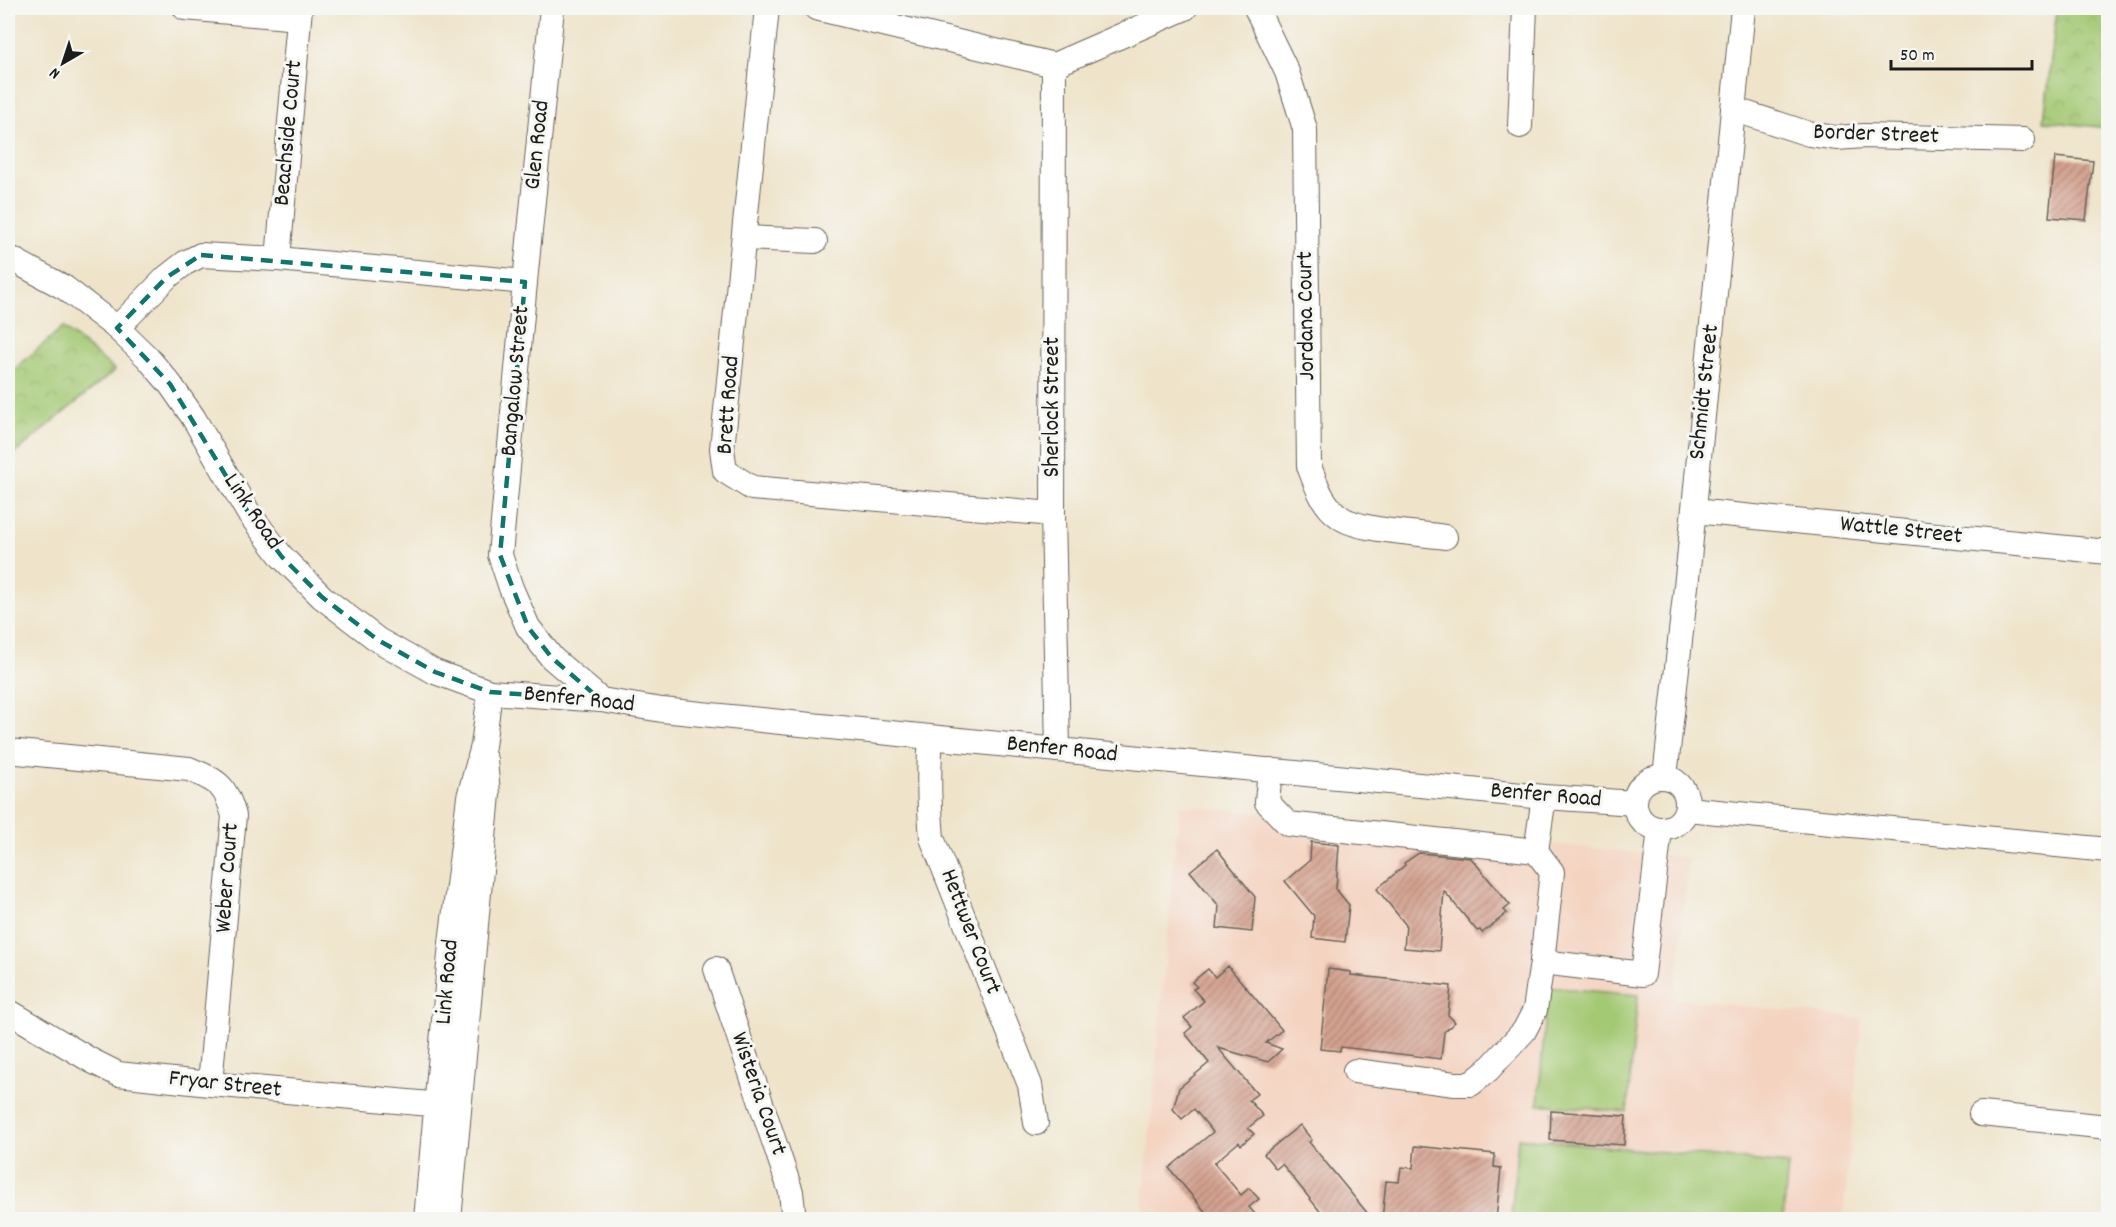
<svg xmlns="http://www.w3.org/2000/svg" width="2116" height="1227" font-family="Dekko,sans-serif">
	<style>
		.built { fill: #f4d3c0 }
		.park { fill: url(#park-crowns); stroke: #607248; stroke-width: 1.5 }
		.pitch { fill: #a4c974; stroke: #607248; stroke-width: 1.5 }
		.building { fill: url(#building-hatch) }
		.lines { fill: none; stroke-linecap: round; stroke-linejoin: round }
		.minor-casing { stroke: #666259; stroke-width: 26 }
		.minor { stroke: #fff; stroke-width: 24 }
		.marked { fill: none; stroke: #0f766e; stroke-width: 4.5; stroke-dasharray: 12 8; stroke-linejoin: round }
		.labels { text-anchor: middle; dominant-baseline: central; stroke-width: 6; stroke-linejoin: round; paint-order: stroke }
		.street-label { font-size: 24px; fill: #1c1c1c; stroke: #f6f6f2 }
	</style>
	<defs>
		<pattern id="park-crowns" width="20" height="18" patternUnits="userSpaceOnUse" patternTransform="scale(1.5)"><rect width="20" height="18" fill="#a4c974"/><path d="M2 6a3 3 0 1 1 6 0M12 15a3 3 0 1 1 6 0" fill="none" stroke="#8dac64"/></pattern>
		<pattern id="building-hatch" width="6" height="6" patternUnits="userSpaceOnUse" patternTransform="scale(1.5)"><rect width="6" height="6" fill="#d4a18f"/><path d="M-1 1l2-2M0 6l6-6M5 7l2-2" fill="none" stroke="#ab8274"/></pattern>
	</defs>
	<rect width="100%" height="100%" fill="#f6f6f2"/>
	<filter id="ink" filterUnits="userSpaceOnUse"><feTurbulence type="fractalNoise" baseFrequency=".0167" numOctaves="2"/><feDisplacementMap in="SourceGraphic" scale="12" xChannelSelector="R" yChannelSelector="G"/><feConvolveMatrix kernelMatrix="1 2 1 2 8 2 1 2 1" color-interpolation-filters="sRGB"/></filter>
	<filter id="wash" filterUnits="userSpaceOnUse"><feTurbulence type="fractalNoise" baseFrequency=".008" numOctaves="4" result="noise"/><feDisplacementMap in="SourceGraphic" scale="24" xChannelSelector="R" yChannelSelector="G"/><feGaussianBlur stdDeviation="1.35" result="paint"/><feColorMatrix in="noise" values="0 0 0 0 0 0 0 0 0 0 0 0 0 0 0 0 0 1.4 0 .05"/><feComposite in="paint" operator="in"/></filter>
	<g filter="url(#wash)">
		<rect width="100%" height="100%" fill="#efe4ca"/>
		<!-- built -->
		<path class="built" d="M1179 805 1689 858 1675 999 1862 1018 1843 1219 1142 1220Z"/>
		<!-- park -->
		<g class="park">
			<path d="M2057 8H2108V128L2044 121Z"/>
			<path d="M63 327 115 370 8 459V375Z"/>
		</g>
		<!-- pitch -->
		<g class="pitch">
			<path d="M1548 987 1638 995 1627 1112 1538 1104Z"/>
			<path d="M1518 1138 1788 1164 1783 1219H1511Z"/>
		</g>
		<g id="blocks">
			<!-- building -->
			<g class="building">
				<path d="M2055 157 2093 161 2086 220 2049 217Z"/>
				<path d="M1311 842 1339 845 1336 889 1349 905 1345 942 1312 938 1314 916 1285 881 1310 860Z"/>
				<path d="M1217 849 1255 897 1252 932 1217 928 1219 906 1190 871Z"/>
				<path d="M1419 853 1471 858 1510 905 1504 910 1507 913 1482 933 1480 930 1477 931 1444 891 1439 951 1404 948 1406 925 1377 889 1405 865 1404 863Z"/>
				<path d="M1228 966 1282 1030 1266 1043 1282 1049 1268 1062 1218 1048 1257 1094 1249 1100 1263 1116 1248 1128 1254 1134 1241 1145 1239 1142 1214 1163 1241 1195 1249 1188 1259 1199 1249 1207 1260 1220H1212L1169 1168 1213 1132 1194 1109 1182 1119 1173 1109 1179 1088 1209 1063 1185 1033 1192 1027 1184 1018 1204 1001 1193 989 1197 987 1192 982 1208 969 1215 977Z"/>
				<path d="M1328 969 1351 972V975L1451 986 1448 1015 1455 1022 1444 1032 1441 1059 1341 1047 1340 1051 1320 1049Z"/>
				<path d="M1551 1111 1626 1116 1624 1145 1550 1140Z"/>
				<path d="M1300 1125 1312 1140 1309 1142 1373 1220H1327L1282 1164 1276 1169 1264 1154Z"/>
				<path d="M1415 1146 1495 1154 1494 1167 1501 1168 1496 1220H1382L1386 1181 1399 1182 1401 1167 1413 1168Z"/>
			</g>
		</g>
	</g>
	<g filter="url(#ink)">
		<use href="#blocks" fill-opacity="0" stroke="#666259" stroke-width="1.5"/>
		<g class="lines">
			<defs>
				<g id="minor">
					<path d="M185 8 299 18"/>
					<path d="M767 8 722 449 725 471 752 488 1053 514"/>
					<path d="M816 8 1054 65 1185 8"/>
					<path d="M1256 8 1287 72 1305 129 1309 466C1316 484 1322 505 1340 517 1358 531 1421 533 1445 537"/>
					<path d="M1054 65 1053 514 1058 750"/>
					<path d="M1733 109 1809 134 1836 138 1864 136 2023 140"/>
					<path d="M1520 126 1525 8"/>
					<path d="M745 238 815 241"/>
					<path d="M8 257 65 288 117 328 147 357 170 384 193 417 248 512 282 557 322 597 378 640 435 672 490 692 601 700 662 710 1058 750 1544 797 1635 803"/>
					<path d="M278 259 300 8"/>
					<path d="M525 282 552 8"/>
					<path d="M117 328 167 277 185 263 201 255 278 259 525 282 500 555 511 588 528 627 552 658 601 700"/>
					<path d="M1694 511 2108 552"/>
					<path d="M931 738C928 771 929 804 932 838L1030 1085 1036 1123"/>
					<path d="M8 751 189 769C218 781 226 785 234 816L210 1084"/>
					<path d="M1270 770 1267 802 1288 824 1536 851 1552 872 1542 962 1643 974 1660 829"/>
					<path d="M1665 777 1689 559 1743 8"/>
					<circle cx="1661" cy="803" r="26"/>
					<path d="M1687 809 2108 850"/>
					<path d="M1536 851 1544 797"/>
					<path d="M716 969 791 1192 794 1220"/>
					<path d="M8 1011 92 1061 118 1074 210 1084 452 1106"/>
					<path d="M1355 1071 1455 1084H1471L1488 1070 1524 1031 1535 1010 1542 962"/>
					<path d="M1981 1114 2108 1127"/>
					<path d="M426 1220 451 943 469 797 483 746 490 692"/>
					<path d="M449 1220 488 794 485 760"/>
				</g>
			</defs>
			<!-- minor casing -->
			<use href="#minor" class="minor-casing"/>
			<!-- minor -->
			<use href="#minor" class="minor"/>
		</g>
	</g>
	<!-- marked area -->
	<path class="marked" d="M201 255 525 282 500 555 528 627 552 658 601 700 490 692 435 672 378 640 322 597 282 557 248 512 170 384 117 328 167 277Z"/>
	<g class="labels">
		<!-- street labels -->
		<g class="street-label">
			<text transform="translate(289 133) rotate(-85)">Beachside Court</text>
			<text transform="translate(1876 135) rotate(2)">Border Street</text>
			<text transform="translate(538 145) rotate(-84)">Glen Road</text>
			<text transform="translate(1307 316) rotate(-91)">Jordana Court</text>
			<text transform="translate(516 381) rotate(-85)">Bangalow Street</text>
			<text transform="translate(1705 392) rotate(-84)">Schmidt Street</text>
			<text transform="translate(729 405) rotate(-86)">Brett Road</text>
			<text transform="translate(1053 407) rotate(-90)">Sherlock Street</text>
			<text transform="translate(252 512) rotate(56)">Link Road</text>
			<text transform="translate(1901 531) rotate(6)">Wattle Street</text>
			<text transform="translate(579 700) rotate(6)">Benfer Road</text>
			<text transform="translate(1062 750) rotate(6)">Benfer Road</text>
			<text transform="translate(1546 796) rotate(5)">Benfer Road</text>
			<text transform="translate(228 878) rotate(-86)">Weber Court</text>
			<text transform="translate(970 932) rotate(69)">Hettwer Court</text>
			<text transform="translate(448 982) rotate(-85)">Link Road</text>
			<text transform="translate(225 1085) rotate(6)">Fryar Street</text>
			<text transform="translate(758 1094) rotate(71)">Wisteria Court</text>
		</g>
	</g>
	<!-- margin -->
	<rect width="2116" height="1227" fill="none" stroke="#f6f6f2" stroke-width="30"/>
	<!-- north arrow -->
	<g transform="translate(63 63) rotate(219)" stroke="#f6f6f2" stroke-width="4.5" paint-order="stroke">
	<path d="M0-4.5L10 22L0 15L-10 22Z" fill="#1c1c1c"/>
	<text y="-9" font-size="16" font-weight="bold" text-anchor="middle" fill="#1c1c1c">N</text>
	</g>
	<!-- scale -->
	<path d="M1891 60v9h141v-9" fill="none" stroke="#1c1c1c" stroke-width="3"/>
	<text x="1900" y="60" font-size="18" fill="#1c1c1c" stroke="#f6f6f2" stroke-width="4.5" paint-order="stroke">50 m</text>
</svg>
